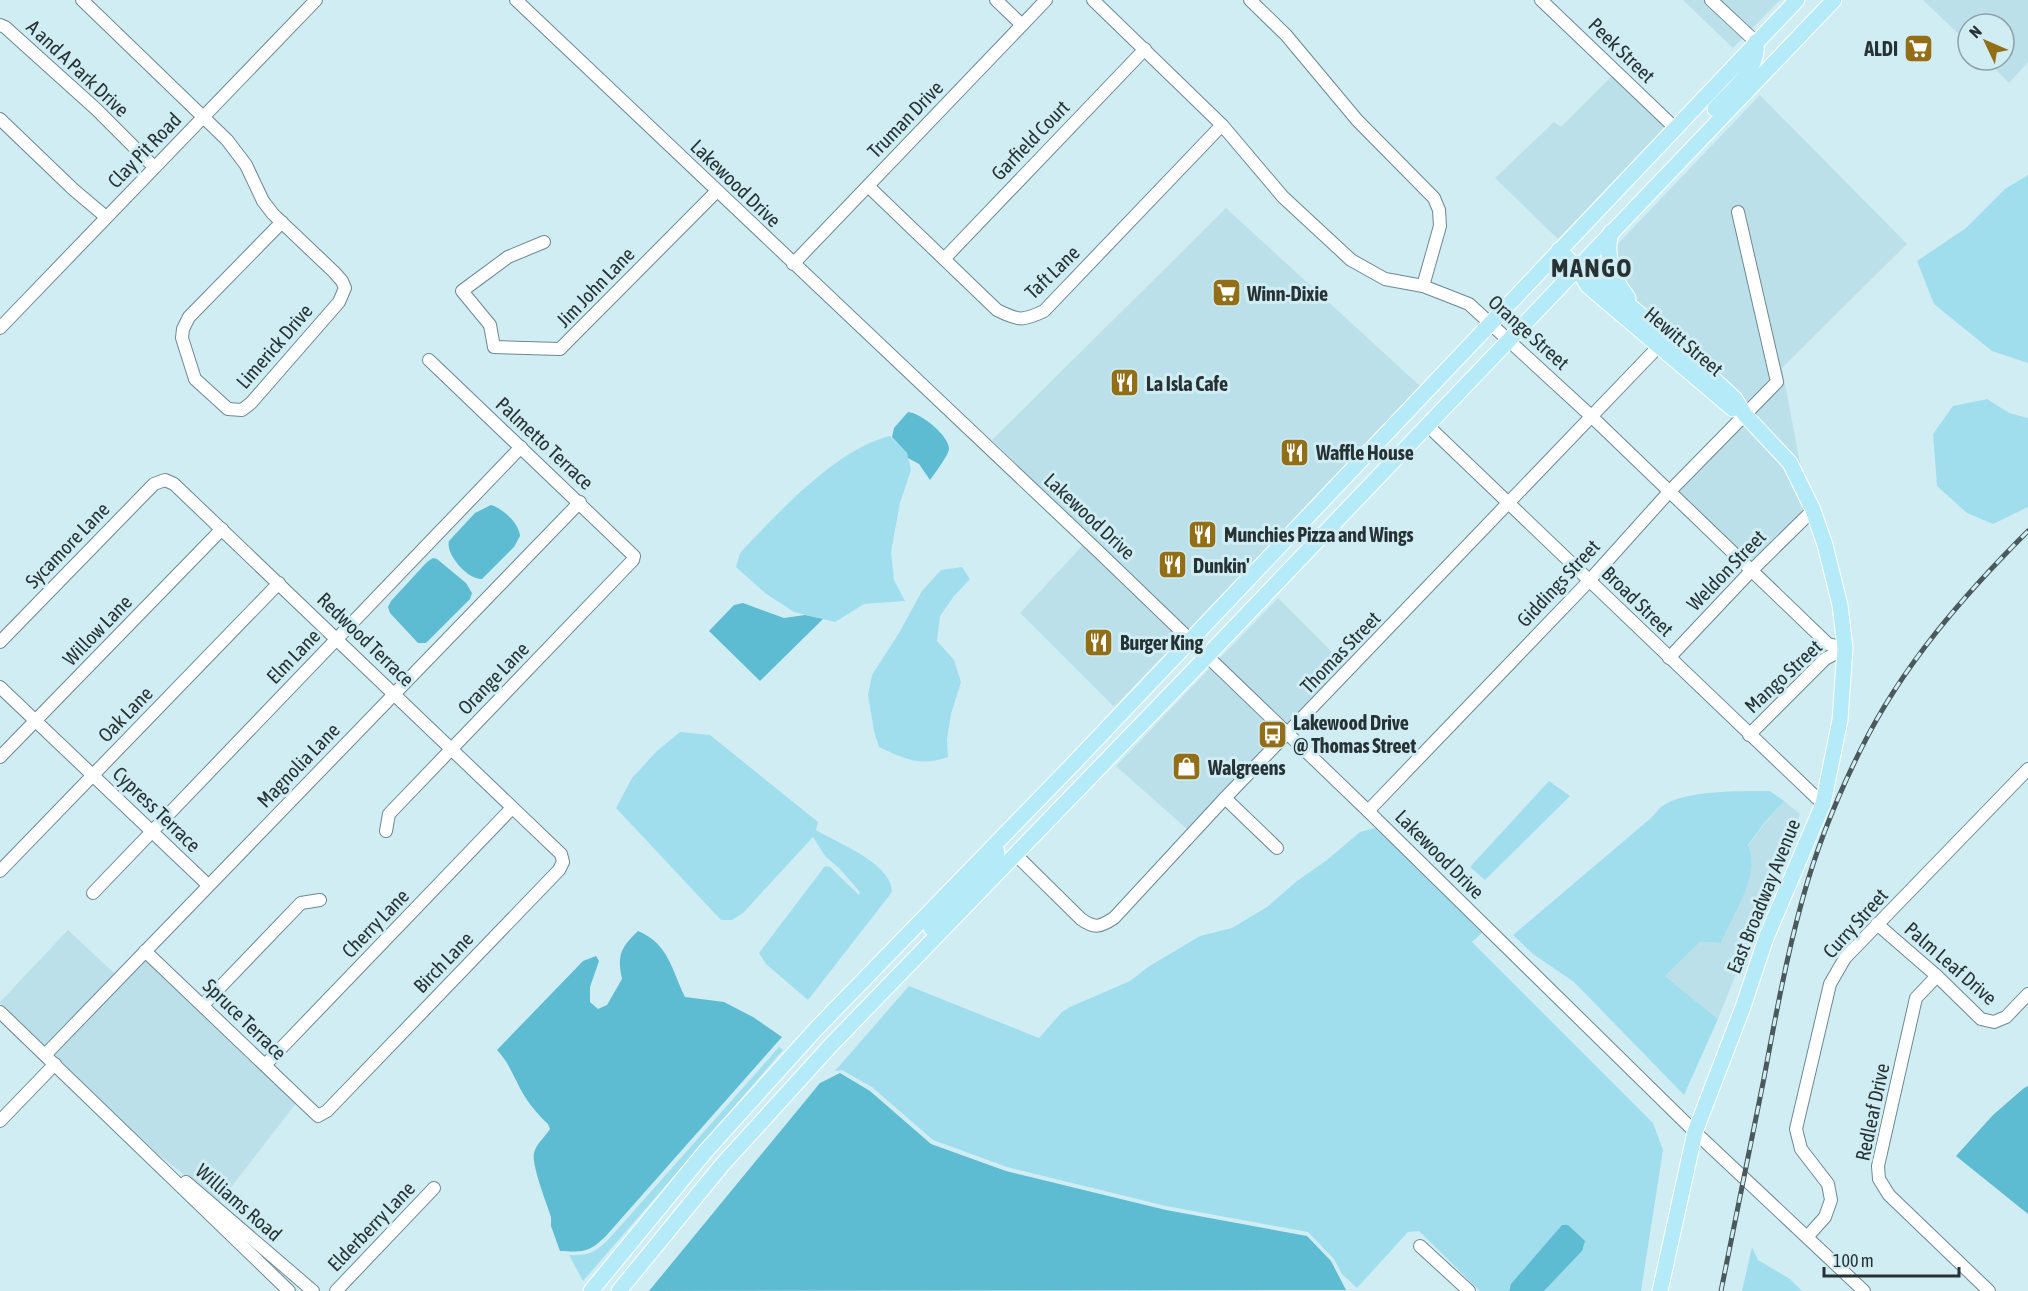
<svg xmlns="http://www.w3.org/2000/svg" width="2028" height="1291" font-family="'Asap Condensed',sans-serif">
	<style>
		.built { fill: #bbe0e9 }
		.green { fill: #a1deed }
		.water { fill: #5dbcd1 }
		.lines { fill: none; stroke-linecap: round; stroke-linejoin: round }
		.minor-casing { stroke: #6e888f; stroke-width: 14 }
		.major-casing { stroke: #fff; stroke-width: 17 }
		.minor { stroke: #fff; stroke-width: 12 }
		.major { stroke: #b5ebf8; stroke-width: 15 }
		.rail-casing { stroke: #4a595c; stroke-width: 5 }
		.rail { stroke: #d0edf4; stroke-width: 3; stroke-dasharray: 9; stroke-linecap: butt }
		.labels { text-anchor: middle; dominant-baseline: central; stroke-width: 6; stroke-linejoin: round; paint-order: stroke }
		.poi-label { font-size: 20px; font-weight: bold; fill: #273235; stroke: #d0edf4; text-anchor: start }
		.street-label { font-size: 20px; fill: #273235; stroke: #d0edf4 }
		.district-label { font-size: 26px; font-weight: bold; letter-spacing: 1.5px; fill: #273235; stroke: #d0edf4 }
	</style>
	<rect width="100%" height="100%" fill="#d0edf4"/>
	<!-- built -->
	<g class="built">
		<path d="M1683 0H1780L1733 48Z"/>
		<path d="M1923 0H2028V62L2009 83 1986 60H2004V24H1968V43Z"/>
		<path d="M1613 75 1666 126 1558 239 1495 178 1554 122 1561 127Z"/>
		<path d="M1760 95 1907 244 1782 368 1802 474 1752 416 1780 387 1783 386 1784 382 1781 380 1742 207 1732 208 1771 380 1746 407 1642 309 1621 282 1614 248Z"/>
		<path d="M1226 208 1420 386 1188 630 992 440Z"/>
		<path d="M1746 422 1786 466 1807 508 1752 562 1676 492Z"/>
		<path d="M1084 544 1181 637 1114 707 1020 613Z"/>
		<path d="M1278 598 1346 666 1288 727 1218 660Z"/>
		<path d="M1212 666 1282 733 1188 830 1116 766Z"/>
		<path d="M1784 801 1800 814 1718 1019 1665 976 1700 942 1721 943 1728 925 1748 846 1765 823Z"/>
		<path d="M68 930 115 974 45 1048 1 1006 0 1002Z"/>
		<path d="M147 959 297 1102 219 1203 142 1141 52 1055Z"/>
	</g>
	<!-- green -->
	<g class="green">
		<path d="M2028 175V363L1992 351 1934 304 1917 261 1966 228 2005 189Z"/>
		<path d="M1987 399 2009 413 2028 418V507L1993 524 1967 513 1937 486 1933 434 1953 406Z"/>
		<path d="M890 436 907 453 911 470 900 503 891 552 894 580 905 601 864 604 835 622 794 612 765 593 736 567 740 553C778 513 836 449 890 436Z"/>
		<path d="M962 567 970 579 954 596 940 616 937 641 954 660 961 682 951 714 947 739 948 757C920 767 905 759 879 747L874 731 868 695 872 675 899 633 922 591 941 570Z"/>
		<path d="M680 732 710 735 818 822 816 830C837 843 892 863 892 892L808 1000 766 964 759 953 825 866 830 867 859 895 860 892 839 868 825 856 813 837 743 913 732 920H721L616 808 632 778 657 751Z"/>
		<path d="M1549 781 1570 796 1485 880 1470 867Z"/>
		<path d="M1770 791 1784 801 1765 822 1748 845C1761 876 1732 915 1721 943L1700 942 1665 976 1718 1019 1684 1095 1574 982 1533 954 1513 935 1651 818C1655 814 1659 808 1664 805 1687 790 1742 791 1770 791Z"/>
		<path d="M1375 828 1387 836 1484 931 1472 942 1653 1123 1663 1150 1641 1291H1544L1582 1251 1568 1226 1562 1225 1509 1288V1291H1480L1419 1231 1408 1232 1357 1288 1342 1274 1334 1259 1308 1232 1166 1206 1007 1167 933 1140 872 1087 842 1070 835 1071 909 986 1039 1038 1062 1012 1070 1007 1130 981 1148 967 1200 936 1232 928 1267 907 1297 881 1327 860 1360 832Z"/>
		<path d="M779 1047 783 1050 583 1281 569 1255C588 1256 594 1253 608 1240Z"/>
		<path d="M1752 1247 1758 1260 1790 1279 1802 1291H1742Z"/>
	</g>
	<!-- water -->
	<g class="water">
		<path d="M908 412C921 413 948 435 949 448 950 453 934 475 930 480L919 464 908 458 907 453 892 437 894 428Z"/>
		<path d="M491 505C502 508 519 523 520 536L514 547 482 579C468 580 445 554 449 541L475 513Z"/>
		<path d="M433 558 437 559 466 583 472 593 470 599 426 643H418L390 613 388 607 391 601 427 562Z"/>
		<path d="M743 603 784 618 805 615 823 619 760 681 709 631 734 605Z"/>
		<path d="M638 931C668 943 672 970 685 997L724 1002 753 1017 782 1037 605 1237C588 1253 583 1252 560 1251L551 1226V1217C547 1204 531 1164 534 1153 536 1144 545 1137 550 1129L548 1124C536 1113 524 1098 517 1082 510 1069 508 1062 497 1050L583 961 596 956 599 961 590 987V1002L598 1009 607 1005 622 979C617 956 620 948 638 931Z"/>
		<path d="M840 1073 870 1091 931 1144 1006 1171 1166 1210 1307 1236 1331 1261 1346 1290 649 1291 820 1083Z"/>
		<path d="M2028 1086V1214L1956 1156 1993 1115 2024 1088Z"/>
		<path d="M1562 1225H1568L1585 1241 1582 1251 1544 1291H1509L1511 1284Z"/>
	</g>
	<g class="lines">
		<defs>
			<g id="minor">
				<path d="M82 0 227 140 246 165 263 201 273 214 334 272 342 281 345 288 339 302 251 403 242 410 228 409 195 379 182 338 183 329 189 317 282 222"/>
				<path d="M516 0 1100 553 1368 811 1695 1132 1864 1291"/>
				<path d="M996 0 1022 25"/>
				<path d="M1093 0 1222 125 1283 197 1351 260 1385 279 1423 286 1469 304 1591 416 1828 644 1845 648"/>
				<path d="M1250 0 1286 35 1357 120 1434 198 1439 210 1440 226 1423 286"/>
				<path d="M1541 0 1675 128"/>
				<path d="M1711 0 1756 42"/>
				<path d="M0 25 5 27 96 109 154 167"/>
				<path d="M0 119 74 190 106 217"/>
				<path d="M868 186 997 310C1019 321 1023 321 1044 311L1222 125"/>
				<path d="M544 242 508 257 462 291 490 325 494 347 560 349 717 191"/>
				<path d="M944 259 1145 49"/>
				<path d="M793 264 1046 0"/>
				<path d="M0 328 316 0"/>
				<path d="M1427 425 1823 804"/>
				<path d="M0 642 154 484 165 480 174 484 561 854 563 862 559 870 327 1111 318 1116 145 951"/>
				<path d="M1669 658 1751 571 1813 510"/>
				<path d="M0 687 208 885"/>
				<path d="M1749 735 1825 659 1845 648"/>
				<path d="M0 757 222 529"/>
				<path d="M1225 798 1277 848"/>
				<path d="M1368 811 1589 581 1669 492 1777 382 1738 212"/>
				<path d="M386 831 389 814 633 560 634 556 429 360"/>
				<path d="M1016 855 1081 919C1095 929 1100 927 1114 918L1225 798 1658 347"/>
				<path d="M0 871 279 583"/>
				<path d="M93 893 521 447"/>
				<path d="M1877 924 1937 976 1981 1019 1994 1022 2006 1017 2028 994"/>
				<path d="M1937 976 1916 998 1878 1166 1879 1179 1889 1195 1989 1291"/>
				<path d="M203 1005 301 903 320 900"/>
				<path d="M0 1012 289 1291"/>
				<path d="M45 1055 580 502"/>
				<path d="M265 1065 512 808"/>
				<path d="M0 1121 55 1064"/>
				<path d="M186 1182 313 1291"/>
				<path d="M1807 1237 1825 1217 1831 1200 1828 1184 1801 1149 1796 1129 1830 984 1845 958 2028 769"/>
				<path d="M1420 1246 1469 1291"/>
				<path d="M336 1291 434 1188"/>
			</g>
			<g id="major">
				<path d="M1715 109C1732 90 1760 69 1756 42"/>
				<path d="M1611 232C1605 256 1613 279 1628 298"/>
				<path d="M1559 250 1576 267 1588 286 1733 409"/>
				<path d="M1576 267 1595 277 1677 345 1735 399 1745 415 1790 463 1813 510 1825 545 1840 605 1845 648 1840 720 1823 804 1766 938 1743 1007 1695 1132 1660 1291"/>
				<path d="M931 928 986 870 997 853 996 848"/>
				<path d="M591 1291 705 1152 816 1029 1076 761 1797 0"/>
				<path d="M619 1291 722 1165 832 1044 1188 676 1834 0"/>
			</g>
		</defs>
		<!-- minor casing -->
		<use href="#minor" class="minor-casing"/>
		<!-- major casing -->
		<use href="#major" class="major-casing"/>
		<!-- minor -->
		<use href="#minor" class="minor"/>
		<!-- major -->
		<use href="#major" class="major"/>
		<defs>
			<path id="rail" d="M1721 1291C1735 1220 1750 1149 1764 1078 1775 1019 1786 959 1802 901 1816 849 1837 797 1861 749 1902 666 1963 596 2028 531"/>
		</defs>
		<!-- rail casing -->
		<use href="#rail" class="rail-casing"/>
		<!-- rail -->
		<use href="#rail" class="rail"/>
	</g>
	<!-- icons -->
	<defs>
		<symbol id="supermarket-square" viewBox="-11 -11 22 22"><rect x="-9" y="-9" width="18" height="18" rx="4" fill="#926f16" stroke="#d0edf4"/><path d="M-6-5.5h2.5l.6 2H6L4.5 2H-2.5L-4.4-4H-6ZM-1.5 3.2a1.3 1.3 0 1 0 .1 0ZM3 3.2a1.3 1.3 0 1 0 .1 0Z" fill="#fff"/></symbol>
		<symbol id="restaurant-square" viewBox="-11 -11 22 22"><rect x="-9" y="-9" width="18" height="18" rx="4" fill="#926f16" stroke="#d0edf4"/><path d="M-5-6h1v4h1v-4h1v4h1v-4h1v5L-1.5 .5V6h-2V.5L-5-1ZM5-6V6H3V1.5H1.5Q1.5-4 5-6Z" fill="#fff"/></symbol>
		<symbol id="bus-square" viewBox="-11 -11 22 22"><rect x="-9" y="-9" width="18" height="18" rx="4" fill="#926f16" stroke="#d0edf4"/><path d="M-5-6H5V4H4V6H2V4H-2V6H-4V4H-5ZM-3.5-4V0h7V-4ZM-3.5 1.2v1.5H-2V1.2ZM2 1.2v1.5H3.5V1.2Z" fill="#fff"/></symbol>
		<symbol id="shop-square" viewBox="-11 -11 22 22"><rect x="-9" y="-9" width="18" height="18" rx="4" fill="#926f16" stroke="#d0edf4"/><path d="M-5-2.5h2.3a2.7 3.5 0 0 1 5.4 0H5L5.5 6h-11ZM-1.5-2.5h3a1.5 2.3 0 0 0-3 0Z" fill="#fff"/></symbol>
	</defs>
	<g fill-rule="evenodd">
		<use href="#supermarket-square" x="1902" y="32" width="33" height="33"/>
		<use href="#supermarket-square" x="1210" y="276" width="33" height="33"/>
		<use href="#restaurant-square" x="1108" y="366" width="33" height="33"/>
		<use href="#restaurant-square" x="1278" y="436" width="33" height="33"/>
		<use href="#restaurant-square" x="1186" y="518" width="33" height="33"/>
		<use href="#restaurant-square" x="1156" y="548" width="33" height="33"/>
		<use href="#restaurant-square" x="1082" y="626" width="33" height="33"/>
		<use href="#bus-square" x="1256" y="718" width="33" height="33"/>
		<use href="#shop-square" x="1170" y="750" width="33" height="33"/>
	</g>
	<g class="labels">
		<!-- poi labels -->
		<g class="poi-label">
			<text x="1898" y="48" text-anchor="end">ALDI</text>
			<text x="1247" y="293">Winn-Dixie</text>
			<text x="1146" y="383">La Isla Cafe</text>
			<text x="1316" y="452">Waffle House</text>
			<text x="1224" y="534">Munchies Pizza and Wings</text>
			<text x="1193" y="565">Dunkin'</text>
			<text x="1120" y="642">Burger King</text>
			<text x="1293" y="722">Lakewood Drive<tspan x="1293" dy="23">@ Thomas Street</tspan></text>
			<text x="1208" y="767">Walgreens</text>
		</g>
		<!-- street labels -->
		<g class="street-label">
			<text transform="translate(1622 50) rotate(44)">Peek Street</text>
			<text transform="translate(78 68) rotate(43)">A and A Park Drive</text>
			<text transform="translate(905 119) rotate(-46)">Truman Drive</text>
			<text transform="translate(1030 140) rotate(-46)">Garfield Court</text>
			<text transform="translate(144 150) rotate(-46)">Clay Pit Road</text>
			<text transform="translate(736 183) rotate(44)">Lakewood Drive</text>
			<text transform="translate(1052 272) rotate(-44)">Taft Lane</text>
			<text transform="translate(595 287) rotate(-46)">Jim John Lane</text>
			<text transform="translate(1529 332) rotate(42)">Orange Street</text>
			<text transform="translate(1684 341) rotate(40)">Hewitt Street</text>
			<text transform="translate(274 346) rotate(-49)">Limerick Drive</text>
			<text transform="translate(545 443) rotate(43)">Palmetto Terrace</text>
			<text transform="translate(1090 516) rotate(43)">Lakewood Drive</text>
			<text transform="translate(67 545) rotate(-46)">Sycamore Lane</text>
			<text transform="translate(1726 570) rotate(-46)">Weldon Street</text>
			<text transform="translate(1558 583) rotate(-47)">Giddings Street</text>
			<text transform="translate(1638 601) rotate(44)">Broad Street</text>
			<text transform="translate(97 630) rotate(-46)">Willow Lane</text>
			<text transform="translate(366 639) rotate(44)">Redwood Terrace</text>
			<text transform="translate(1340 652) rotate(-46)">Thomas Street</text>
			<text transform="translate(293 656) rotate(-46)">Elm Lane</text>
			<text transform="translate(1783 676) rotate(-43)">Mango Street</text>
			<text transform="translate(493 678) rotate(-46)">Orange Lane</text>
			<text transform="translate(125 714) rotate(-46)">Oak Lane</text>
			<text transform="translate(298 765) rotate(-46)">Magnolia Lane</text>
			<text transform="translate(157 809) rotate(44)">Cypress Terrace</text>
			<text transform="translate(1440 854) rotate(45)">Lakewood Drive</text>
			<text transform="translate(1763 896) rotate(-68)">East Broadway Avenue</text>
			<text transform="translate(375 923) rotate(-46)">Cherry Lane</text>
			<text transform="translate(1855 923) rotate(-48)">Curry Street</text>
			<text transform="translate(443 962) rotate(-46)">Birch Lane</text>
			<text transform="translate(1951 963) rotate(41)">Palm Leaf Drive</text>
			<text transform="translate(245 1019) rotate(44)">Spruce Terrace</text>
			<text transform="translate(1872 1112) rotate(-78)">Redleaf Drive</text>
			<text transform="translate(239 1202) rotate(41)">Williams Road</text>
			<text transform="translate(371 1226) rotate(-46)">Elderberry Lane</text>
		</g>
		<!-- district labels -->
		<g class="district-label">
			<text x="1592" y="268">MANGO</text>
		</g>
	</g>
	<!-- north arrow -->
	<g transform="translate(1986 42) rotate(314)"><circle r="28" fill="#d0edf4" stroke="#8ca2a8" stroke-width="1.5"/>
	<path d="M0-4.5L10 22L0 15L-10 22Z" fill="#926f16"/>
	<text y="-9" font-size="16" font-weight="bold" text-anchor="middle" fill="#273235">N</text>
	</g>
	<!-- scale -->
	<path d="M1824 1267v9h135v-9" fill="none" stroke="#273235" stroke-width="3"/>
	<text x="1833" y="1267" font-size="18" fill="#273235" stroke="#d0edf4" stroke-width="4.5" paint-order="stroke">100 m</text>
</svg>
